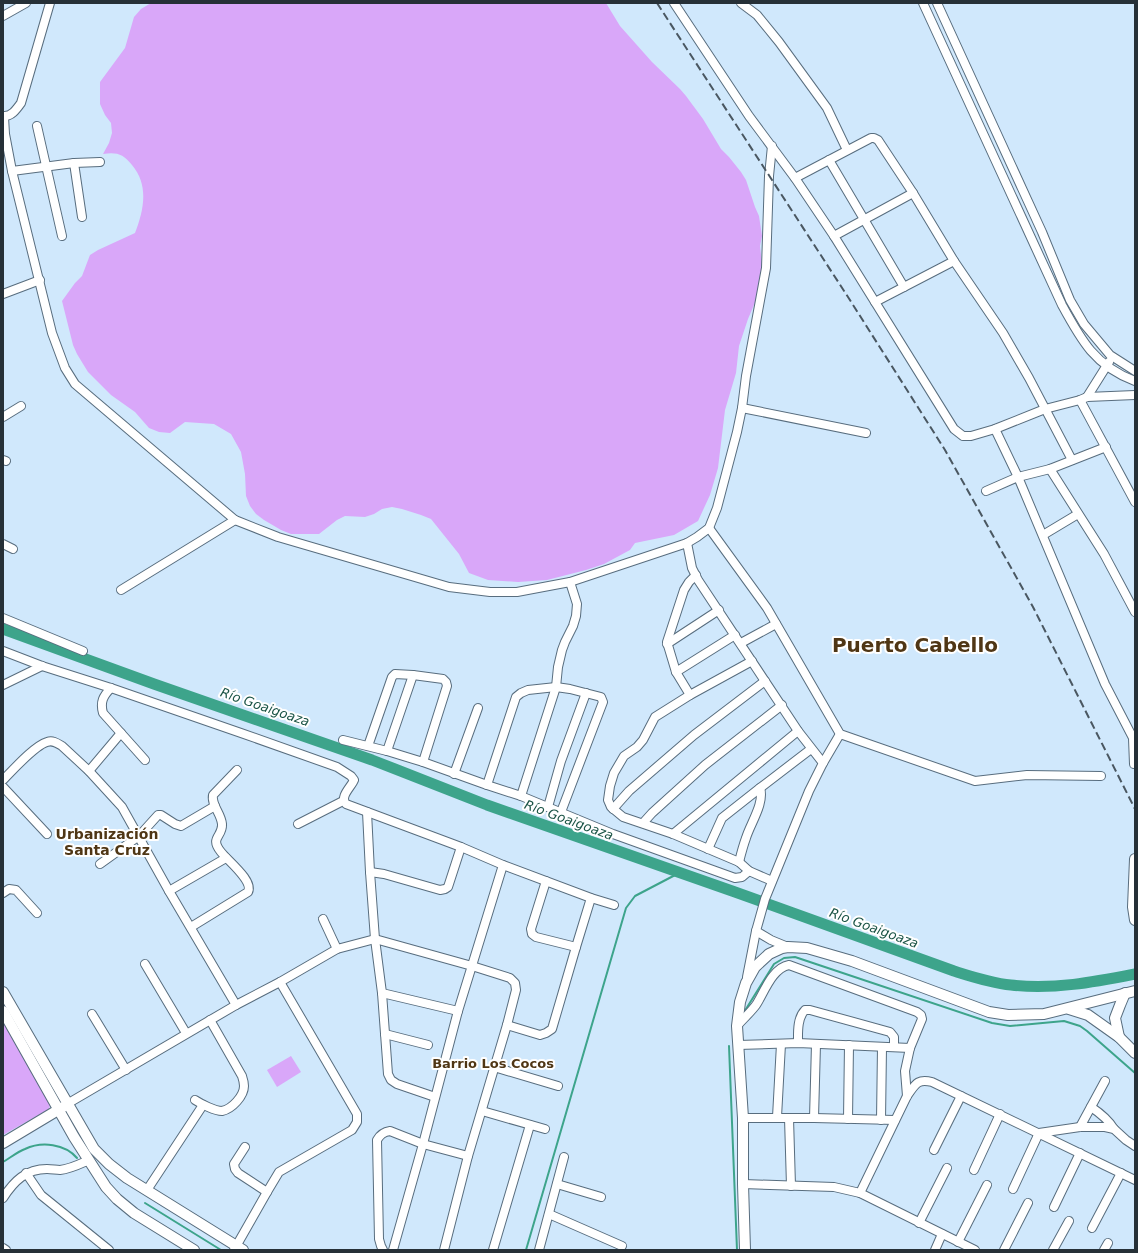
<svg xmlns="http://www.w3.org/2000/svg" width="1138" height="1253" font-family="'DejaVu Sans',sans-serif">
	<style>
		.green { fill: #d9a7f9 }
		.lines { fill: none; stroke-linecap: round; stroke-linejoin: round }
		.stream { stroke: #3da48b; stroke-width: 2 }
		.river { stroke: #3da48b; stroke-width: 11 }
		.minor-casing { stroke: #586d7e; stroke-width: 10 }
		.major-casing { stroke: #586d7e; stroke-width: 12 }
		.minor { stroke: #fff; stroke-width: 8 }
		.major { stroke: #fff; stroke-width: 10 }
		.rail { stroke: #4a5761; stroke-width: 2; stroke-dasharray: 8 4; stroke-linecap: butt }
		.labels { text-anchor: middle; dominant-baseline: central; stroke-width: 4; stroke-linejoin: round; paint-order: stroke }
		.water-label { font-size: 13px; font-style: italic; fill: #1b5446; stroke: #fff }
		.neighbourhood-label { font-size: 13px; font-weight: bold; fill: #4f3615; stroke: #fff }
		.quarter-label { font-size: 14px; font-weight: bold; fill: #4f3615; stroke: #fff }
		.town-label { font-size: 20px; font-weight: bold; fill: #4f3615; stroke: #fff }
	</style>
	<rect width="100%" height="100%" fill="#d0e8fc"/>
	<!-- green -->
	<g class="green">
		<path d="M151 3H606L620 26 652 62 680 89 686 96 703 119 721 149 729 157 741 172 746 180 755 207 759 216 762 236 760 246 762 264 759 293 748 319 739 346 736 373 725 410 718 468 710 495 698 521 674 535 635 543 630 550 604 564 586 570 547 580 518 582 488 580 469 573 459 554 431 519 421 515 402 509 392 507 382 509 374 514 365 517 345 516 337 520 319 534H291L281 530 264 520 256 514 250 506 246 496 245 474 241 452 231 434 214 424 185 422 170 433 159 432 149 428 135 412 111 395 88 372 77 354 73 345 62 301 75 283 82 276 90 255 98 250 135 233C144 210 149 185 132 165 123 154 117 152 103 154L109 143 112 133 111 123 105 115 100 104V82L125 48 134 17 141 9Z"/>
		<path d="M3 1018 51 1102 49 1109 3 1135Z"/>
		<path d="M291 1056 301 1072 277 1087 267 1070Z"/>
	</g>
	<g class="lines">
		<!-- stream -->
		<g class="stream">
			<path d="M743 1015 746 1009 774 964 784 958 795 957 992 1023 1010 1026 1064 1021 1080 1026 1087 1031 1135 1073"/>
			<path d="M729 1046 737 1250"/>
			<path d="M3 1162C10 1158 17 1152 25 1149 42 1141 65 1144 77 1158"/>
			<path d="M145 1203 221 1250"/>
			<path d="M526 1250 626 908 635 896 679 873"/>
		</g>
		<!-- river -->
		<path class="river" d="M3 629 154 684 372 760 487 805 735 892 954 971C973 977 991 983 1011 985 1053 990 1094 982 1135 974"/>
		<defs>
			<g id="minor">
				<path d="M674 3 749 116 795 178 834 236 954 429 963 436H971L995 429 1045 409 1080 400 1087 397 1135 395"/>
				<path d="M741 3 757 15 779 42 827 108 847 150"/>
				<path d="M923 3 1062 305C1081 340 1095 366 1135 381"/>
				<path d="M937 3 1042 232 1070 300 1084 324 1110 355 1135 371"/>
				<path d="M3 16 26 3"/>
				<path d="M3 116C11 117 16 110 21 103L50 3"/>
				<path d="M4 117 5 134 12 171 52 333 65 368 75 384 235 520 278 537 449 587 490 592H517L570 582 687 543 697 537 709 528 717 508 737 432 742 408 746 376 766 268 769 176 772 146"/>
				<path d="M37 126 62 236"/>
				<path d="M829 160 904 287"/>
				<path d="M74 163 82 217"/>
				<path d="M12 171 74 163 100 162"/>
				<path d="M795 178 871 138H874L878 140 913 193 954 261 1003 333 1029 378 1072 460"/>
				<path d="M834 236 913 193"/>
				<path d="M3 294 40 280"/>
				<path d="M875 302 954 261"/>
				<path d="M1087 397 1109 362"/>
				<path d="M1080 400 1135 502"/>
				<path d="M742 408 866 433"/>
				<path d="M3 417 21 406"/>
				<path d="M995 429 1018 477 1105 684 1133 738 1134 764"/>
				<path d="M3 460 6 461"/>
				<path d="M1050 469 1104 554 1135 612"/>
				<path d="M986 491 1018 477 1050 469 1106 447"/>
				<path d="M709 528 767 608 840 734 975 781 1027 775 1101 776"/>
				<path d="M1043 535 1078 514"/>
				<path d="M687 543 692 568 698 580 798 731 823 763"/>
				<path d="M3 544 13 549"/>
				<path d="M121 590 235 520"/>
				<path d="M3 618 83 651"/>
				<path d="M741 643 776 624"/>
				<path d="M667 644 719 610"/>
				<path d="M3 651 42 666 111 688 241 733 337 767 351 776 354 780 353 782C349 789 340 797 346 804L461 847 503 865 591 898 614 905"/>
				<path d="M752 661 690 695 655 717 643 740 637 747 624 756 614 773 610 786 608 800 611 807 623 817 673 834 739 862 749 871 772 881"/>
				<path d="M676 672 735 635"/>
				<path d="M3 685 42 666"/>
				<path d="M111 688C103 696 100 702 103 713L145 760"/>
				<path d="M690 695 676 672 667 642 684 590 689 582 696 575"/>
				<path d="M343 740 387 751 423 762 487 785 521 796 613 834 735 878 742 877 749 871"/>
				<path d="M368 746 392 677 395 674 413 675 443 679 446 682 447 686 423 762"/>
				<path d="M387 751 413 675"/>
				<path d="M89 771 121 733"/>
				<path d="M454 774 478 708"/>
				<path d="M3 780C13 770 34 746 47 742 53 740 57 743 62 746L89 771 122 807 169 891 236 1005"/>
				<path d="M487 785 516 697 521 693 528 690 556 687 570 689 601 697 603 702 561 812"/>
				<path d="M3 787 47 834"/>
				<path d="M521 796 556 687 558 667 562 650 565 642 573 626 576 616 577 604 570 582"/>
				<path d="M548 807 561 761 586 693"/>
				<path d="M613 809 629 791 694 735 765 681"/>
				<path d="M367 812 370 872 375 939 382 993 388 1074 391 1080 397 1084 435 1097"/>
				<path d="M643 823 652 813 705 765 782 705"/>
				<path d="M298 824 343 801"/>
				<path d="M673 834 798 731"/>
				<path d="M708 849 722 818 760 788 811 749"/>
				<path d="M739 862C741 854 743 846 746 838 750 824 765 803 760 788"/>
				<path d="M100 864 139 836 158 815H161L175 824 181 826 215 806"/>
				<path d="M370 872 384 874 440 890 445 889 448 887 461 847"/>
				<path d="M546 881 531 929 532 934 536 937 576 947"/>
				<path d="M169 891 226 858"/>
				<path d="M3 893 9 889 16 890 37 913"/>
				<path d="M323 919 337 949"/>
				<path d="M191 927 248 892C254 881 228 861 221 852 209 837 223 837 222 824 221 813 211 805 213 795L237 770"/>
				<path d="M788 947 771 940 756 931 765 899 809 791 823 763 840 734"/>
				<path d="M145 964 186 1033"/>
				<path d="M747 977 756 931"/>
				<path d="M382 993 458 1011"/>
				<path d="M92 1014 126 1070"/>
				<path d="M507 1025 540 1035 546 1033 552 1029 576 947 591 898"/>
				<path d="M737 1026C743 1019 750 1013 756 1005 764 993 772 968 789 965L917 1012 921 1015 922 1019 910 1048 905 1071 907 1096"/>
				<path d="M385 1034 428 1045"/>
				<path d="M798 1043C798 1033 797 1018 805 1010H810L890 1032 894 1037V1047"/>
				<path d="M738 1045 798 1043 910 1048"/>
				<path d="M494 1067 558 1086"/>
				<path d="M195 1100C201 1104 215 1111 222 1111 232 1109 244 1096 244 1086 244 1083 243 1079 242 1076L210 1020"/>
				<path d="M67 1104 236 1005 280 982 337 949 375 939 472 966 510 978 515 983 516 990 507 1025 468 1156 444 1250"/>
				<path d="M1091 1107C1100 1113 1108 1119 1114 1129"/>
				<path d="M482 1111 545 1129"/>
				<path d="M777 1117 781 1044"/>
				<path d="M743 1118H814L895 1120"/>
				<path d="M789 1118 791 1186"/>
				<path d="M814 1118 816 1044"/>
				<path d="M848 1119 849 1045"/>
				<path d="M881 1120 882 1047"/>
				<path d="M1080 1127 1105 1081"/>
				<path d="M245 1147 234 1164 235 1169 238 1173 267 1192"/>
				<path d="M934 1150 961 1096"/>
				<path d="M974 1170 1000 1114"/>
				<path d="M26 1173 41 1195 109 1250"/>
				<path d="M557 1184 601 1197"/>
				<path d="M743 1184 834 1187 860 1193 975 1250"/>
				<path d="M1013 1189 1039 1133 1080 1127H1105L1114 1129 1126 1140 1135 1146"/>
				<path d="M147 1190 203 1105"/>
				<path d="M860 1193 907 1096C915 1085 917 1078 932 1082L1135 1180"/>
				<path d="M3 1198C14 1181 26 1169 47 1169 52 1169 56 1170 60 1170 70 1169 80 1164 89 1160"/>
				<path d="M1054 1207 1080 1153"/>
				<path d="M549 1214 622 1246"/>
				<path d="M919 1223 947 1168"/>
				<path d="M1092 1228 1121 1173"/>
				<path d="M958 1242 987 1185"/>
				<path d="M3 1248 6 1250"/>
				<path d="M234 1250 267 1192 279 1172 352 1130 357 1122V1114L280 982"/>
				<path d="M383 1250 381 1246 379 1239 377 1140C380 1135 383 1132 390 1131L423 1144 468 1156"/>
				<path d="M393 1250 423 1144 458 1011 503 865"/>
				<path d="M493 1250 530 1125"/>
				<path d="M539 1250 564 1157"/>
				<path d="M935 1250 942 1234"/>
				<path d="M1004 1250 1028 1203"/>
				<path d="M1053 1250 1069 1221"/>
				<path d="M1104 1250 1108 1243"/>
			</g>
			<g id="major">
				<path d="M1135 859 1133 907 1135 920"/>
				<path d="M3 992 94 1149 109 1164 127 1178 243 1250"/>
				<path d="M1069 1009 1088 1015 1119 1037 1135 1053"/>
				<path d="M3 1011 74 1137 106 1187 117 1199 134 1213 194 1250"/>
				<path d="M1119 1037 1115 1018 1120 1005 1125 993"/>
				<path d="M3 1143 63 1107"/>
				<path d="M745 1250 743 1184V1118L737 1026 740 1002 746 983 755 967 769 954 782 948 788 947 807 948 852 961 989 1012 1008 1015 1044 1014 1135 991"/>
			</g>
		</defs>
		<!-- minor casing -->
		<use href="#minor" class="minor-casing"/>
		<!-- major casing -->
		<use href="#major" class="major-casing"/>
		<!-- minor -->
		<use href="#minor" class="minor"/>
		<!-- major -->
		<use href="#major" class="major"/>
		<!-- rail -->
		<path class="rail" d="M657 3 848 297 945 450 1033 607 1135 809"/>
	</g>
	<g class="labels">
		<!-- water labels -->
		<g class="water-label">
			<text transform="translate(265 707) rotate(19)">Río Goaigoaza</text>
			<text transform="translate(569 820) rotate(20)">Río Goaigoaza</text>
			<text transform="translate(874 928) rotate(20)">Río Goaigoaza</text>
		</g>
		<!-- neighbourhood labels -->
		<g class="neighbourhood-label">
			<text x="493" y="1063">Barrio Los Cocos</text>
		</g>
		<!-- quarter labels -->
		<g class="quarter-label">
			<text x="107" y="834">Urbanización<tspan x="107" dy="16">Santa Cruz</tspan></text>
		</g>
		<!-- town labels -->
		<g class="town-label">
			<text x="915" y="645">Puerto Cabello</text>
		</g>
	</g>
	<!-- border -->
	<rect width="1138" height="1253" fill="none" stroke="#263037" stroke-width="8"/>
</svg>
